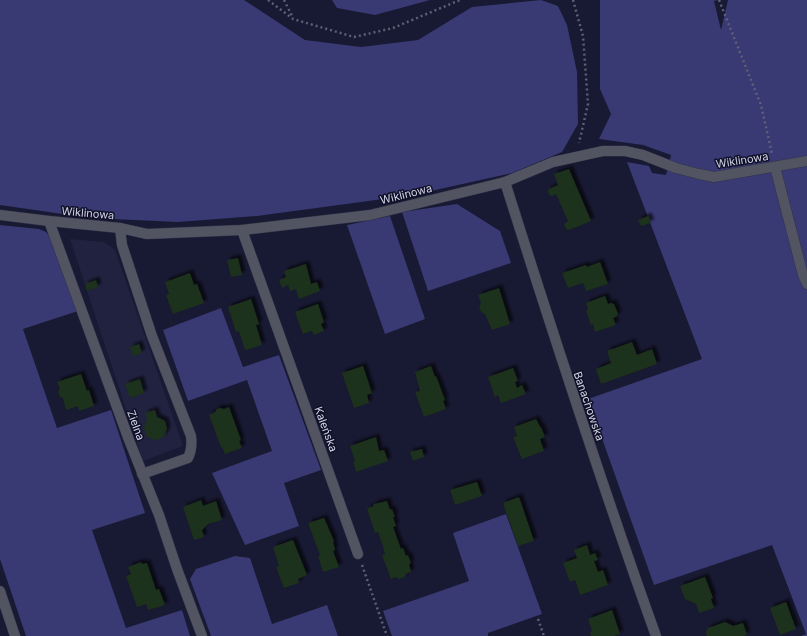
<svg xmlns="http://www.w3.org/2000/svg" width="807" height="636" font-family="Inter,sans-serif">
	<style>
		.built { fill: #212240 }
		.green { fill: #393973 }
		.building { fill: #1d311a; filter: url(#shadow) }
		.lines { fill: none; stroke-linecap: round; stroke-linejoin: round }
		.minor-casing { stroke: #32334b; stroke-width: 11 }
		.path { stroke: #5f6076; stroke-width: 2.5; stroke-dasharray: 2 3; stroke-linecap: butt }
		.minor { stroke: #525461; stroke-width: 10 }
		.labels { text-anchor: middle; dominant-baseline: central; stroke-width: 3; stroke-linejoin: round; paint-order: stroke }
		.street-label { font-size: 11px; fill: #d2d4e6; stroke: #101028 }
	</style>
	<defs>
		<filter id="shadow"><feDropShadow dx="3.5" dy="-3.5" stdDeviation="1" flood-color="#0009"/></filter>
	</defs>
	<rect width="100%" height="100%" fill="#181932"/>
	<!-- built -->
	<path class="built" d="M70 239 104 242 115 250 183 446 143 461Z"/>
	<!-- green -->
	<g class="green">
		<path d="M0 0H244L305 40 361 47 418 40 472 7 541 0 558 6 567 25 577 72 578 124 562 152 512 173 413 195 257 216 178 222 90 218 0 205Z"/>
		<path d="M332 0H430L375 15 337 8Z"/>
		<path d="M600 0H718L714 1 721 30 728 0H807V636H801L806 634 772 545 654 585 588 399 702 359 627 162 649 166 652 173 666 175 671 155 643 145 599 139 611 114 600 89Z"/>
		<path d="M457 204 500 231 511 263 428 291 402 212Z"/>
		<path d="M390 216 425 319 385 334 347 225Z"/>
		<path d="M0 225 39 229 46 232 55 243 78 311 23 329 57 428 111 410 145 513 92 530 126 628 182 610 190 636H26L0 559Z"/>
		<path d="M221 308 243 367 279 355 321 470 284 483 299 526 245 545 212 473 272 451 247 380 188 401 163 330Z"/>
		<path d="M506 514 542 614 488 633V636H392L383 611 469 581 453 533Z"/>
		<path d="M235 556 250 558 272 624 327 605 338 636H211L190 579 196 569Z"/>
	</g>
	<!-- building -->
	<g class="building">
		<path d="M569 169 591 221 569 230 566 229 564 224 568 221 556 194 552 196 549 195 548 191 549 189 558 185 554 174Z"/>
		<path d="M648 216 651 223 641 226 638 220Z"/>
		<path d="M238 258 242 275 231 277 227 260Z"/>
		<path d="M600 262 608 284 586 291 583 283 568 288 562 273 586 265 587 267Z"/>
		<path d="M306 264 311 284 317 282 320 291 299 299 296 289 290 291 288 285 282 288 279 280 286 277 284 271Z"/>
		<path d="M190 273 194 285 197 284 204 303 173 314 166 295 169 294 165 282Z"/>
		<path d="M96 280 98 287 87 291 85 284Z"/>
		<path d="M499 288 510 324 492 330 485 314 481 312 479 307 481 303 478 295Z"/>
		<path d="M605 296 608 304 611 303 614 304 618 314 616 317 613 318 616 325 595 332 593 324 591 325 586 311 588 310 586 303Z"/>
		<path d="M251 299 259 324 256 325 262 345 245 350 239 331 236 332 228 307Z"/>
		<path d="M318 304 324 322 321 324 324 331 314 335 312 331 303 334 295 312Z"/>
		<path d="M632 342 637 355 652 349 657 364 601 384 596 369 611 363 607 351Z"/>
		<path d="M139 344 142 353 133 356 130 347Z"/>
		<path d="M363 366 372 393 367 395 369 403 354 408 342 373Z"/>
		<path d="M431 366 435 377 436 376 445 400 443 401 446 409 424 417 415 392 420 391 415 372Z"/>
		<path d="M513 368 518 381 515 382 517 388 522 385 526 394 501 403 498 395 495 397 488 377Z"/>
		<path d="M81 374 87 391 89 390 94 406 79 411 78 406 66 410 63 398 60 397 58 392 60 389 57 382Z"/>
		<path d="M140 379 144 393 130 398 125 384Z"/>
		<path d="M229 407 241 440 239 441 242 448 225 454 222 447H221L209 415 215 412 217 409 220 408 224 409Z"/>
		<path d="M155 410 157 417 165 421 167 428 165 435 160 439 155 440 147 437 145 433 144 428 147 420 145 413Z"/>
		<path d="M536 419 540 427H541L545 437 540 439 544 451 522 459 513 437 517 436 514 427Z"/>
		<path d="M376 437 379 451 384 450 388 461 356 472 353 462 355 461 350 446Z"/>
		<path d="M422 449 424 457 413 461 410 452Z"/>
		<path d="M477 482 482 496 455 505 450 490Z"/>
		<path d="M519 497 534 541 518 546 503 503Z"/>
		<path d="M201 500 203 506 216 501 222 520 208 524 202 530 204 537 194 540 183 507Z"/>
		<path d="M387 501 390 510 392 509 395 517H393L396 526 393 527 401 549 403 548 406 556 408 555 411 563 409 564 411 572 406 574 405 577 399 579 396 577 391 579 382 555 385 554 382 543 378 532 375 533 367 508 372 507 374 504Z"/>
		<path d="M324 518 334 541 333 542 335 550 333 551 339 567 323 572 318 556 320 555 308 523Z"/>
		<path d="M293 540 307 575 298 579 299 583 284 588 276 567 279 566 273 547Z"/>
		<path d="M587 545 590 555 595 553 598 560 594 561 598 572 603 570 608 585 580 595 575 580 570 582 563 563 577 558 574 550Z"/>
		<path d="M141 562 142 564 147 563 156 590 159 589 165 605 148 610 146 604 137 607 126 576 131 574 128 567Z"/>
		<path d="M705 577 713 598 711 599 714 608 699 613 696 604 685 599 680 586Z"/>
		<path d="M786 602 796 629 780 635 770 608Z"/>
		<path d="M612 610 620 634 614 636H591L590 632 592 631 588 619Z"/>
		<path d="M725 622 733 626 743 623 747 635 743 636H707L706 632 708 628Z"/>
	</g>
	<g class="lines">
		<defs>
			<g id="minor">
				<path d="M775 167 803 275 807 284"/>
				<path d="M505 182C553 334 602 486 656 636"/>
				<path d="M0 215 49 221 120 228 147 234 242 230 370 215 505 182 553 162 603 151H625L643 155 676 168 699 174 714 177 807 161"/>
				<path d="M49 221 129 440 159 515 177 569 202 636"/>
				<path d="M120 228 122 245 152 336 191 436C192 444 192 450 188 458L142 474"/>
				<path d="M242 230 358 554"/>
				<path d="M0 591 15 636"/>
			</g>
		</defs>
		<!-- minor casing -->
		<use href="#minor" class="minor-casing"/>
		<!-- path -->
		<g class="path">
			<path d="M268 0 293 19 354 37 393 28 460 0"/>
			<path d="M284 0 293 18"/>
			<path d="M573 0 583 36 588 104 579 143"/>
			<path d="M719 0 761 105 772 154"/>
			<path d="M362 565 387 636"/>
			<path d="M538 619 544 636"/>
		</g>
		<!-- minor -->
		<use href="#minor" class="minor"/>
	</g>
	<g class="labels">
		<!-- street labels -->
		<g class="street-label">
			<text transform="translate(742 160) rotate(-9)">Wiklinowa</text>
			<text transform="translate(406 194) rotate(-14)">Wiklinowa</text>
			<text transform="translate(88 213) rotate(5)">Wiklinowa</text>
			<text transform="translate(589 406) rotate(71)">Banachowska</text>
			<text transform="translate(136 425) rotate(70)">Zielna</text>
			<text transform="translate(326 429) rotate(70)">Kaleńska</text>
		</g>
	</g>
</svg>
